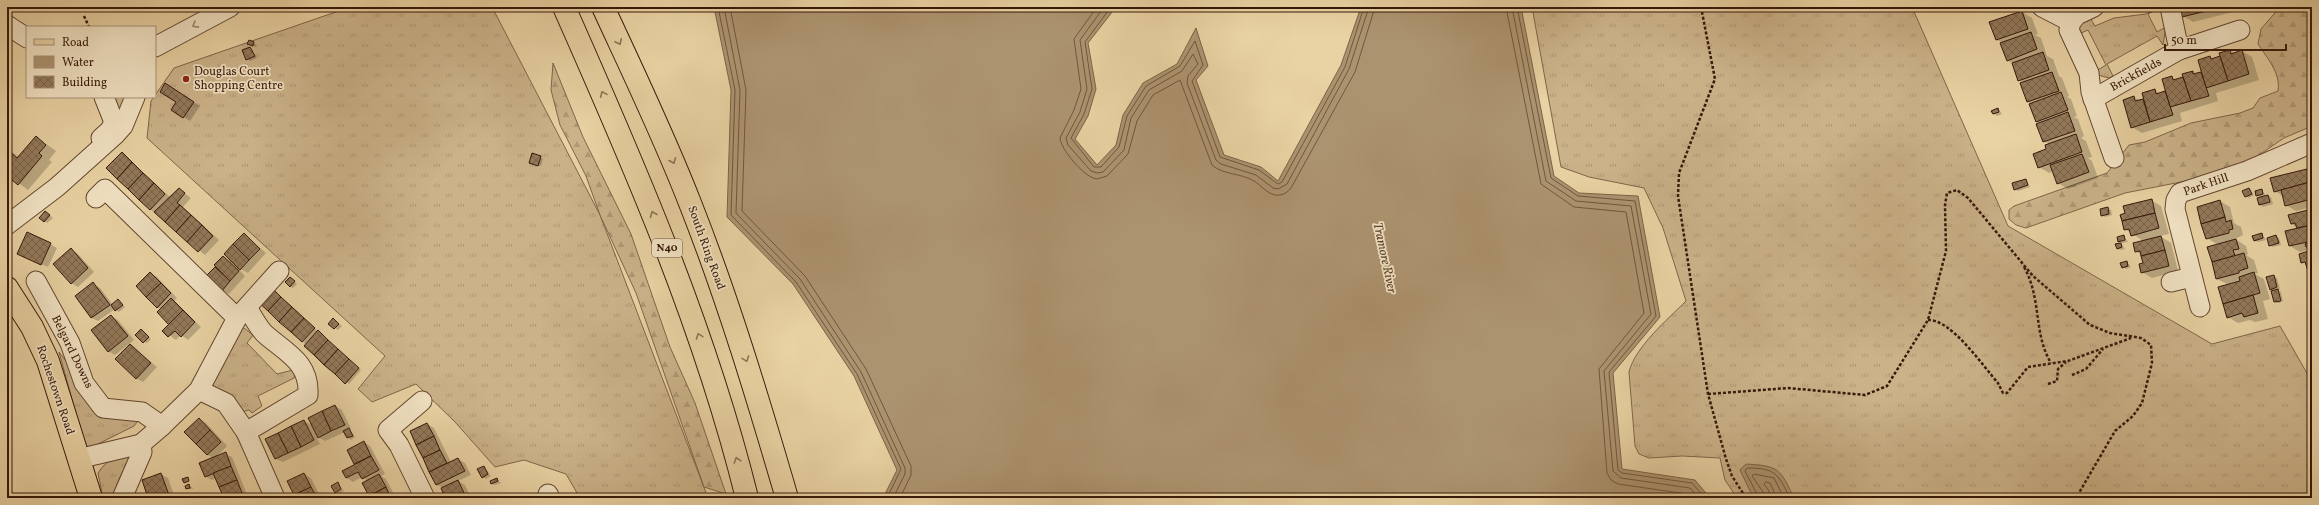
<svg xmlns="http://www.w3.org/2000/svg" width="2319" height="505" font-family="Vollkorn,serif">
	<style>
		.grass { fill: url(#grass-tufts); stroke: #80654a }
		.forest { fill: url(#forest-firs); stroke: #80654a }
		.water { fill: #ac936f; stroke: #7d6247 }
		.shadow { fill: #0003 }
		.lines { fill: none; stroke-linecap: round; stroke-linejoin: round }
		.shore { stroke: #71563c; stroke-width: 1 }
		.building { fill: url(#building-cross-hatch); stroke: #36180a }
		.minor-casing { stroke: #634630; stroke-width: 21 }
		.major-casing { stroke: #36180a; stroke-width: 24 }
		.highway-casing { stroke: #36180a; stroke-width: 24 }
		.path { stroke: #36180a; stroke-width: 2.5; stroke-dasharray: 3 2; stroke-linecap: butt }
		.minor { stroke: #f1e2c3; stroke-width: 19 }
		.major { stroke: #e9d2a3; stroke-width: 22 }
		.highway { stroke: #e9d2a3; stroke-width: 22 }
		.oneway { stroke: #9d8770 }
		.oneway2 { stroke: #907556 }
		.poi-dot { fill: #8f2418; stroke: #f1e2c3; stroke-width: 1.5 }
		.labels { text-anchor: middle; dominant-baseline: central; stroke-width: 3.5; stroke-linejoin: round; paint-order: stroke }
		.shield { fill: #f1e2c3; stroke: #6e5542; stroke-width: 1 }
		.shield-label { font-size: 11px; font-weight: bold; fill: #36180a }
		.poi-label { font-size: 12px; fill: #36180a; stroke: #f1e2c3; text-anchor: start }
		.street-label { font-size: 12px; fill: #36180a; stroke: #f1e2c3 }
		.water-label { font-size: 13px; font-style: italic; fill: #5f432d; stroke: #f1e2c3 }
	</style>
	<defs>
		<pattern id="grass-tufts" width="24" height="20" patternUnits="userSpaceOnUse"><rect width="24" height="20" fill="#cbb289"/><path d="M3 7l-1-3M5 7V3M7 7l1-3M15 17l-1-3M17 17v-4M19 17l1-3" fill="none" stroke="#af9875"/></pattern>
		<pattern id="forest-firs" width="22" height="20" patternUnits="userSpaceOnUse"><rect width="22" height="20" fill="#cbb289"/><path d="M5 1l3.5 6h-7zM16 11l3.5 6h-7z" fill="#af9875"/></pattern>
		<pattern id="building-cross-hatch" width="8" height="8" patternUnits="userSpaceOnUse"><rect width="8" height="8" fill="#93795a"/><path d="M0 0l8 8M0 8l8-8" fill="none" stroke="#796249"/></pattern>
	</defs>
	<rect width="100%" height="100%" fill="#e9d2a3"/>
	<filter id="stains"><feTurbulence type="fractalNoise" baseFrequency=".005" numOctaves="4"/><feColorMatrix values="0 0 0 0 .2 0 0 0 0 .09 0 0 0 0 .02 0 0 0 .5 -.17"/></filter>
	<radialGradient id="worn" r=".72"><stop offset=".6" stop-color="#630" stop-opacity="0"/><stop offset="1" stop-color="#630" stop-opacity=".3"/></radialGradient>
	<!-- grass -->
	<g class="grass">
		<path d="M350 7H492L600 215 708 498H580L566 474 524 460 495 467 455 422 416 384 372 402 358 389 385 356 147 138 151 101 174 68Z"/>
		<path d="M1532 7H1912L2008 226 2212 344 2280 326 2312 382V498H1737L1725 480 1720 458 1682 456 1649 458 1639 454 1635 446 1629 372C1635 347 1668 319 1686 301L1663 228 1644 188 1589 177 1561 167Z"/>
		<path d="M2150 7H2157L2158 9 2148 14 2157 32 2166 27 2163 45 2157 36 2107 64 2113 76 2109 78 2101 76 2096 71 2106 65 2088 30 2079 34 2077 29 2089 16 2095 26 2114 18 2146 14 2150 12Z"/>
		<path d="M110 97H131L121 120Z"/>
		<path d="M239 328H244L253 335 247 343 277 374 293 370 295 374 294 378 258 396 262 406 252 413 249 410 242 412 204 379Z"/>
		<path d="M59 352 72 369 92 405 140 418 134 426 86 450Z"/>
		<path d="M138 448 120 477 112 498H103L98 473C107 458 122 454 138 448Z"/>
	</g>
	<!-- forest -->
	<g class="forest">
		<path d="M2280 7H2312V126L2284 138 2256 157 2237 165 2196 179 2125 193 2026 228 2016 225 2009 219V210L2014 206 2107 173 2129 145 2145 142 2191 123 2240 113 2253 108 2260 98 2278 91C2281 73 2267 58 2258 44L2261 29Z"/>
		<path d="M553 63 583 137 631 234 670 347 695 403 726 494 704 487 636 293 600 215 586 176 560 125 551 90Z"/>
	</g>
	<!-- water -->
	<g class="water">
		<path d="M714 7H1116L1088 43 1096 89 1088 116 1075 139 1097 165 1116 145 1123 115 1143 83 1177 64 1196 28 1208 66 1196 80 1224 155 1261 167 1278 181 1341 65 1361 7H1521L1554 176 1579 193 1638 196 1660 317 1613 373 1622 469 1695 480 1710 498H883L897 470 854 376 793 284 727 217 731 90Z"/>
		<path d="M1746 464C1780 466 1780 469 1794 498H1756L1750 491 1740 470Z"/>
	</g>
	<!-- shadow -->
	<g class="shadow">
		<path d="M2181 7H2241V10L2193 22 2183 16Z"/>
		<path d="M2022 12 2032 18 2038 34 2035 35 2041 38 2047 56 2053 59 2059 76 2062 78 2069 96 2067 97 2071 99 2077 116 2074 117 2078 119 2084 136 2081 138 2086 141 2092 157 2088 158 2092 161 2098 178 2068 189 2058 183 2053 171 2049 173 2039 167 2049 144 2044 141 2040 124 2036 121 2032 104 2028 102 2021 84 2023 83 2019 80 2012 63 2007 60 2003 43 1997 40Z"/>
		<path d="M249 41 257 45 256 47 251 45Z"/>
		<path d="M250 48 257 58 250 61 247 59Z"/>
		<path d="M2230 51 2235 53 2242 51 2252 57 2259 80 2216 93 2218 101 2180 113 2182 121 2142 133 2132 127 2134 97 2140 101 2155 90 2160 94 2166 92 2172 77 2176 80 2193 72 2196 74 2202 72 2199 61 2221 57Z"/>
		<path d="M172 88 200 106 190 121 172 110 177 102Z"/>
		<path d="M1998 109 2002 114 1997 116 1994 114Z"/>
		<path d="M36 137 56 151 49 160 52 162 28 190 7 174V148L19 157Z"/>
		<path d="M122 153 170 197 179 189 191 198 183 207 219 240 205 255 150 209Z"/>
		<path d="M540 157 543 159 541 166 533 164Z"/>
		<path d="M2306 170 2312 173V207L2296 211 2286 205 2283 196 2275 191Z"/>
		<path d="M2026 180 2030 187 2018 191 2015 189Z"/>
		<path d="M2249 189 2254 195 2249 198 2246 196Z"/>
		<path d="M2262 190 2266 196 2271 197 2273 204 2263 207 2260 205 2259 198H2261L2257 195Z"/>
		<path d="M2151 200 2161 206 2169 234 2160 236 2171 243 2178 271 2152 278 2142 272 2144 264 2142 255 2136 251 2143 241 2125 229Z"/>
		<path d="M2220 201 2230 207 2234 223 2241 227 2243 235 2235 239 2246 246 2248 254 2246 255 2254 260 2258 273 2255 274 2264 279 2270 299 2263 301 2268 319 2255 322 2250 320 2238 323 2228 317 2229 285 2217 279 2218 245 2207 238Z"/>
		<path d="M2108 208 2111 210 2112 215 2105 217 2102 215Z"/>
		<path d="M2312 210V249L2300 252 2290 246 2298 229 2292 224Z"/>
		<path d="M48 214 53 218 47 223 44 221Z"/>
		<path d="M244 234 266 253 248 273 237 267 245 276 229 294 222 290 215 268 222 272 223 257 233 262Z"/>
		<path d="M2262 234 2266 240 2258 242 2255 240Z"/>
		<path d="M2124 236 2128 242 2122 243 2119 241Z"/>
		<path d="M2276 237 2279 238 2281 245 2273 247 2270 245Z"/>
		<path d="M50 244 57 248 48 267 25 257Z"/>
		<path d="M2121 244 2125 249 2121 250 2117 249Z"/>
		<path d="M71 250 78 254 94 272 78 287 71 283Z"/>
		<path d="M2127 262 2131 267 2126 269 2123 267Z"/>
		<path d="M150 273 157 277 177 298 174 301 201 327 188 340 181 335 176 340 164 331 170 325 161 309 157 307Z"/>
		<path d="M2274 276 2277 278 2280 289 2277 290 2279 291H2277L2280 303H2278L2275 302 2274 291 2271 289Z"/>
		<path d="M293 280 297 284 293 288 290 286Z"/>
		<path d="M93 284 100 288 113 305 118 300 125 307 119 312 115 309 98 321 92 318 76 296Z"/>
		<path d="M270 288 361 370 349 384 258 301Z"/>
		<path d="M2279 291 2281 292 2283 302H2282Z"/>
		<path d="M111 316 118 320 134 340 115 355 108 351Z"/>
		<path d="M334 320 342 326 338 330 329 324Z"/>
		<path d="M141 330 151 339 147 343 144 342Z"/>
		<path d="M130 345 157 367 143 382 136 378Z"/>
		<path d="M335 406 342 410 351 429H349L355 437 351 440 345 432 325 441 316 436 320 444 283 462 276 459 267 439 304 421 313 426Z"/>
		<path d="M199 419 206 423 227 446 215 458 225 454 232 457 248 497 225 498 217 478 212 480 205 476 214 458 207 455Z"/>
		<path d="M427 424 434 428 451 462 458 459 465 463 471 475 458 481 465 485 471 498H446L443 488 437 485 411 432Z"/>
		<path d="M364 442 370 446 385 474 381 476 386 479 396 498H371L368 481 362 477 353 482 347 478 356 465 348 450Z"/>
		<path d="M484 467 491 476 486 479 483 477Z"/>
		<path d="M161 474 168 478 175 498H149Z"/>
		<path d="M304 474 311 478 321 498H296Z"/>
		<path d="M497 479 501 483 495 485 492 484Z"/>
		<path d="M338 484 344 491 339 494 336 492Z"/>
		<path d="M189 485 192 487 193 489H187Z"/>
	</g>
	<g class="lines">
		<!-- shore -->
		<g class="shore">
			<path d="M718 7 735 90 731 215 796 282 857 374 901 469 887 498"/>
			<path d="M724 7 740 90 736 213 800 279 861 372 905 468V474L893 498"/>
			<path d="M730 7 746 90 742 211 805 276 866 369 911 466V475L900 498"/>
			<path d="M1097 7 1074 39 1081 89 1074 110 1060 138C1061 150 1085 178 1097 179L1107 176 1128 154 1137 121 1153 95 1180 80 1212 165C1223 175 1241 173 1254 181 1261 185 1266 193 1275 195 1282 196 1287 193 1291 188L1355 72 1375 7"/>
			<path d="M1104 7 1080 40 1087 89 1080 112 1066 138 1068 145 1091 171 1097 173 1103 172 1124 150 1131 118 1149 90 1182 71 1193 54 1198 64 1188 76 1187 83 1216 160 1221 164 1256 175 1273 188 1278 189 1287 184 1349 69 1369 7"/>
			<path d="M1111 7 1085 42 1092 89 1084 114 1071 138 1094 167H1101L1119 147 1127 116 1146 86 1180 66 1195 41 1203 65 1192 81 1220 157 1259 170 1278 184 1282 182 1345 67 1364 7"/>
			<path d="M1506 7 1541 184 1574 207 1626 212 1644 313 1599 369 1607 473 1611 480 1618 484 1687 494 1691 498"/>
			<path d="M1512 7 1546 181 1576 201 1631 206 1651 314 1604 371 1613 471 1621 478 1690 488 1699 498"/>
			<path d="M1517 7 1551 178 1578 196 1635 201 1656 316 1609 372 1618 470 1622 473 1692 483 1705 498"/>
			<path d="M1759 498 1745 471 1747 468C1776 468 1778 474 1790 498"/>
			<path d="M1764 498 1763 492 1752 476 1754 474 1774 478 1784 498"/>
			<path d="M1770 498 1769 491 1764 484 1766 482 1770 483 1777 498"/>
		</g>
	</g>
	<!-- building -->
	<g class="building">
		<path d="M2180 7H2196L2198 13 2182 17Z"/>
		<path d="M2196 7H2215L2216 9 2198 13Z"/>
		<path d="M2022 11 2028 29 1996 40 1989 22Z"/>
		<path d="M2031 32 2037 49 2007 61 2000 43Z"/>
		<path d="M249 40 254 42 253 46 247 44Z"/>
		<path d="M250 47 255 56 246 60 242 50Z"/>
		<path d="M2230 50 2231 54 2242 50 2249 74 2228 81 2219 53Z"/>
		<path d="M2043 52 2049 70 2018 81 2012 63Z"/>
		<path d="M2210 56 2211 59 2220 56 2228 81 2206 88 2198 60Z"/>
		<path d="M2193 71V74L2201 72 2209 96 2191 101 2182 74Z"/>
		<path d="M2052 72 2059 91 2027 102 2020 83Z"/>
		<path d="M2172 76 2173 80 2183 77 2191 101 2170 107 2162 79Z"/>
		<path d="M165 83 194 102 183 118 171 110 176 102 160 92Z"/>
		<path d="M2155 89 2156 94 2165 91 2173 115 2150 122 2142 93Z"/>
		<path d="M2061 92 2068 110 2036 122 2029 104Z"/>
		<path d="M2134 96 2135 101 2143 99 2150 122 2131 128 2123 100Z"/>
		<path d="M1998 108 1999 112 1993 114 1991 111Z"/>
		<path d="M2068 112 2075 131 2043 142 2036 124Z"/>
		<path d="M2076 134 2082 152 2038 168 2033 154 2046 149 2045 145Z"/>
		<path d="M36 136 46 145 39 153 42 156 18 185 7 176V149L17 158Z"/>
		<path d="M122 152 132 162 117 179 106 168Z"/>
		<path d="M532 153 541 156 538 166 529 163Z"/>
		<path d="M2082 154 2089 172 2057 184 2050 165Z"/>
		<path d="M132 162 143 173 128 189 117 179Z"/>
		<path d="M2307 169 2310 182 2274 192 2270 178Z"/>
		<path d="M143 173 154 183 139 200 128 189Z"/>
		<path d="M2026 179 2028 185 2014 190 2012 183Z"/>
		<path d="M2310 182 2312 199 2285 206 2281 190Z"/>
		<path d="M154 183 165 194 150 210 139 200Z"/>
		<path d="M179 188 185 193 177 203 180 205 165 222 154 212Z"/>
		<path d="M2249 188 2252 194 2245 197 2242 191Z"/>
		<path d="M2262 189 2263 194 2256 196 2255 191Z"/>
		<path d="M2268 195 2270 202 2259 205 2257 198Z"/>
		<path d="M2152 199 2155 213 2122 221 2120 215 2125 213 2123 206Z"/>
		<path d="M2220 200 2225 217 2201 224 2197 207Z"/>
		<path d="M180 205 191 215 176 232 165 222Z"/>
		<path d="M2108 207 2109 214 2101 216 2100 209Z"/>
		<path d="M2312 209V225L2297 228 2295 223 2291 224 2288 215Z"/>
		<path d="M45 211 50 215 44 222 39 218Z"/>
		<path d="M2155 213 2159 228 2131 236 2129 229 2124 230 2122 221Z"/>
		<path d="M191 215 202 225 187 242 176 232Z"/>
		<path d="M2225 217 2226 222 2231 220 2233 229 2229 230V233L2206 239 2201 224Z"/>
		<path d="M202 225 213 236 198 252 187 242Z"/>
		<path d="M2312 225V241L2289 246 2285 231Z"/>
		<path d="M27 232 51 243 41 265 17 254Z"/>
		<path d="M244 233 260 249 249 260 233 244Z"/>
		<path d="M2262 233 2263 238 2254 241 2252 236Z"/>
		<path d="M2124 235 2125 240 2118 242 2117 237Z"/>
		<path d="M2276 235 2279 243 2269 246 2267 238Z"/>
		<path d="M2161 236 2165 250 2141 256 2140 251 2135 252 2133 243Z"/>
		<path d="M2236 239 2239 249 2233 250 2235 256 2212 262 2207 247Z"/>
		<path d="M2310 242 2311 246 2306 247 2305 244Z"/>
		<path d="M2121 243 2122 247 2117 249 2115 244Z"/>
		<path d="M233 244 249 260 240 270 224 254Z"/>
		<path d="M71 248 88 268 71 284 53 264Z"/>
		<path d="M2165 250 2169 266 2141 273 2139 264 2143 263 2141 256Z"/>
		<path d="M2312 250V267L2307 268 2305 262 2301 263 2299 254Z"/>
		<path d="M2244 253 2248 268 2239 271V273L2216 279 2212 262Z"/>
		<path d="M223 256 239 271 230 281 214 265Z"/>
		<path d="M2127 261 2128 266 2122 268 2120 263Z"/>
		<path d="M215 267 230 281 222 291 206 276Z"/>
		<path d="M2312 267V284H2311L2307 268Z"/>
		<path d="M150 272 161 283 146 297 136 286Z"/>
		<path d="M2254 272 2260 293 2223 304 2218 287 2240 281 2239 277Z"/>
		<path d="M2274 275 2277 287 2270 290 2266 277Z"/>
		<path d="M290 277 295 281 290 287 285 282Z"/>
		<path d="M93 282 110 305 91 318 75 296Z"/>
		<path d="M161 283 171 293 157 308 146 297Z"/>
		<path d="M270 286 281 297 268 311 257 301Z"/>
		<path d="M2278 289 2281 301 2274 302 2271 291Z"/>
		<path d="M2253 295 2258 313 2244 317 2242 313 2227 318 2223 304Z"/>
		<path d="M281 297 292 307 279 322 268 311Z"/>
		<path d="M171 298 183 310 169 325 157 312Z"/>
		<path d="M118 299 123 305 115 311 111 305Z"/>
		<path d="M292 307 304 318 291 332 279 322Z"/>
		<path d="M183 310 195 322 181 337 175 331 168 337 162 331Z"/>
		<path d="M111 315 128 336 108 352 91 330Z"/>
		<path d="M304 318 315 328 302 342 291 332Z"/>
		<path d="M333 318 339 324 334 329 328 324Z"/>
		<path d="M141 329 149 337 143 343 135 335Z"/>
		<path d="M318 330 328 340 314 355 304 346Z"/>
		<path d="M328 340 338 349 324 365 314 355Z"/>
		<path d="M130 344 151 363 136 379 115 359Z"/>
		<path d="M338 349 349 359 335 374 324 365Z"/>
		<path d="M349 359 359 368 345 384 335 374Z"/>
		<path d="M335 405 345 425 331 431 322 411Z"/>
		<path d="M322 411 331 431 318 438 308 418Z"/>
		<path d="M199 418 210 430 196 444 184 432Z"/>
		<path d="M304 420 314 440 301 447 291 426Z"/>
		<path d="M427 423 434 436 416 445 410 431Z"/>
		<path d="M291 426 301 447 288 453 278 433Z"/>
		<path d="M349 428 353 436 347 438 343 431Z"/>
		<path d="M210 430 221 442 207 455 196 444Z"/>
		<path d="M278 433 288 453 275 459 265 439Z"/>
		<path d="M434 436 440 450 423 458 416 445Z"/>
		<path d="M364 441 371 456 354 464 347 450Z"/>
		<path d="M440 450 447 463 429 472 423 458Z"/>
		<path d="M226 452 231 466 205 477 199 463Z"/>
		<path d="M371 456 379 470 362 479 358 472 346 478 342 471Z"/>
		<path d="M458 458 465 471 436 485 429 472Z"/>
		<path d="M231 466 237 480 219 487 213 473Z"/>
		<path d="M484 466 488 474 482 478 477 469Z"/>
		<path d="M161 473 170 498H148L142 480Z"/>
		<path d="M304 473 311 487 294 495 287 481Z"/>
		<path d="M379 474 386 487 369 496 362 483Z"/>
		<path d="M188 477 189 481 184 483 182 479Z"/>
		<path d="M497 478 498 481 491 484 490 481Z"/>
		<path d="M237 480 242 493 230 498H224L219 487Z"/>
		<path d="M458 480 464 493 455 498H445L441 488Z"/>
		<path d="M338 482 341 489 335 493 331 486Z"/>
		<path d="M189 484 190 488 186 489 185 486Z"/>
		<path d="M311 487 317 498H295L294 495Z"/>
		<path d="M386 487 391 498H370L369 496Z"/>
		<path d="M464 493 467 498H455Z"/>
	</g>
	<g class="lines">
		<defs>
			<g id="minor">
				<path d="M2042 7 2071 22"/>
				<path d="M2094 7 2077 15 2071 22 2069 30 2089 73 2091 92 2114 158"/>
				<path d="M7 25 27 38"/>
				<path d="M155 47 230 7"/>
				<path d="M2179 50 2240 30"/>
				<path d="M2093 99 2179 50 2170 7"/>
				<path d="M101 138 110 130 114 122 104 97"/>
				<path d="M96 198 105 189 237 318"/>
				<path d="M7 225 57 187 115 135 123 126 135 97"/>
				<path d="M36 281 70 343 84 383 103 408 142 412 162 426"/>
				<path d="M2171 282 2192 277"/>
				<path d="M2200 307 2175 209 2176 200 2180 193 2247 171 2312 143"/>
				<path d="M199 390 226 403 246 432 308 395C310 363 287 353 266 335 258 328 253 316 247 308"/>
				<path d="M422 401 388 430 399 445 425 498"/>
				<path d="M246 432 275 498"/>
				<path d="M78 459 141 444 162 426 199 390 237 318 279 271"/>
				<path d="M548 494 550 498"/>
				<path d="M122 498 142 452 141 444"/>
			</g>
			<path id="major" d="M7 288 32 327 48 361 91 498"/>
			<g id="highway">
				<path d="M564 7C635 167 705 328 747 498"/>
				<path d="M603 7C633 72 664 136 690 203 728 299 758 399 787 498"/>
			</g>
		</defs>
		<!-- minor casing -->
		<use href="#minor" class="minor-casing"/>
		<!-- major casing -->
		<use href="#major" class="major-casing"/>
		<!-- highway casing -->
		<use href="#highway" class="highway-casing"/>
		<!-- path -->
		<g class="path">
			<path d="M1701 7 1715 79 1679 173 1678 196 1708 394 1726 459 1732 476 1746 498"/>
			<path d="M84 16 89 27"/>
			<path d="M2024 267C2042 299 2033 333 2051 363"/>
			<path d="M1928 320C1951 319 1983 366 1998 383L2003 393H2007L2028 367 2068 361 2131 338"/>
			<path d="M2072 375 2086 369 2103 349"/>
			<path d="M2048 384 2057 381 2058 369 2066 362"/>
			<path d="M1708 394 1788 388 1865 395 1887 386 1928 320 1946 251 1945 205 1947 193 1957 190 1968 198 2033 276 2090 325 2110 333 2141 338 2151 345 2152 363 2142 403 2133 416 2115 431 2076 498"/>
		</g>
		<!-- minor -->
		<use href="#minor" class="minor"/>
		<!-- major -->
		<use href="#major" class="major"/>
		<!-- highway -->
		<use href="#highway" class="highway"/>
	</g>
	<!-- one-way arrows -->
	<defs><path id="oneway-chevron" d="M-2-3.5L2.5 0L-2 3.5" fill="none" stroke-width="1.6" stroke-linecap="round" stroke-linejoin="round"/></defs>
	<use class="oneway" href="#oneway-chevron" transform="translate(195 25) rotate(151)"/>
	<g class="oneway2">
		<use href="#oneway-chevron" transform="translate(619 42) rotate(65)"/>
		<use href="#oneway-chevron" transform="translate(603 94) rotate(-114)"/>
		<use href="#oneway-chevron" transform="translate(673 161) rotate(67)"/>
		<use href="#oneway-chevron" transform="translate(653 214) rotate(-112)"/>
		<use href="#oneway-chevron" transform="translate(699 336) rotate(-110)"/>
		<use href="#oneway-chevron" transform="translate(746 359) rotate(70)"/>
		<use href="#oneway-chevron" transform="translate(737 460) rotate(-107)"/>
	</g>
	<!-- markers -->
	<circle class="poi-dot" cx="186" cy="79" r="4"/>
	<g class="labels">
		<!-- shield labels -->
		<rect class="shield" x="652" y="239" width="30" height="18" rx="3"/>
		<g class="shield-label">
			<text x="667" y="248">N40</text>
		</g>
		<!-- poi labels -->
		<g class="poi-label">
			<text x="194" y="72">Douglas Court<tspan x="194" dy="14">Shopping Centre</tspan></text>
		</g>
		<!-- street labels -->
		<g class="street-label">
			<text transform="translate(2136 75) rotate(-29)">Brickfields</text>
			<text transform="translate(2206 185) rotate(-19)">Park Hill</text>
			<text transform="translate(706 248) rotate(70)">South Ring Road</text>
			<text transform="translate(72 352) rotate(64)">Belgard Downs</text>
			<text transform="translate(55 390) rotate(71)">Rochestown Road</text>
		</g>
		<!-- water labels -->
		<g class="water-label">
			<text transform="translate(1384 258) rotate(78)">Tramore River</text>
		</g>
	</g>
	<!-- margin -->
	<rect width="2319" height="505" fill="none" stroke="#e9d2a3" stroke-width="24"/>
	<rect x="8" y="8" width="2303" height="489" fill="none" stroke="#36180a" stroke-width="2"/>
	<rect x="12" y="12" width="2295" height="481" fill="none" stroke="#36180a"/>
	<!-- legend -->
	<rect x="26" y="26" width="130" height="72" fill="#f1e2c3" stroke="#a69179"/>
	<rect x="34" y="39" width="20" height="6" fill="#e9d2a3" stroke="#a69179"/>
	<text x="62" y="46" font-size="12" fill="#36180a">Road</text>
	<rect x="34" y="56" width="20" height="12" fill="#ac936f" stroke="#a69179"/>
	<text x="62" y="66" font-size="12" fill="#36180a">Water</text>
	<rect x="34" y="76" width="20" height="12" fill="url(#building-cross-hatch)" stroke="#a69179"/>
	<text x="62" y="86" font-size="12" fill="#36180a">Building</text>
	<!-- scale -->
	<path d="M2165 44v6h121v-6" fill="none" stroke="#36180a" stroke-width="2"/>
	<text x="2171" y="44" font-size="12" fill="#36180a" stroke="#f1e2c3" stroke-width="3" paint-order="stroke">50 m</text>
	<rect width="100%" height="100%" filter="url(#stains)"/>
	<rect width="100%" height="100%" fill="url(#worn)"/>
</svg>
